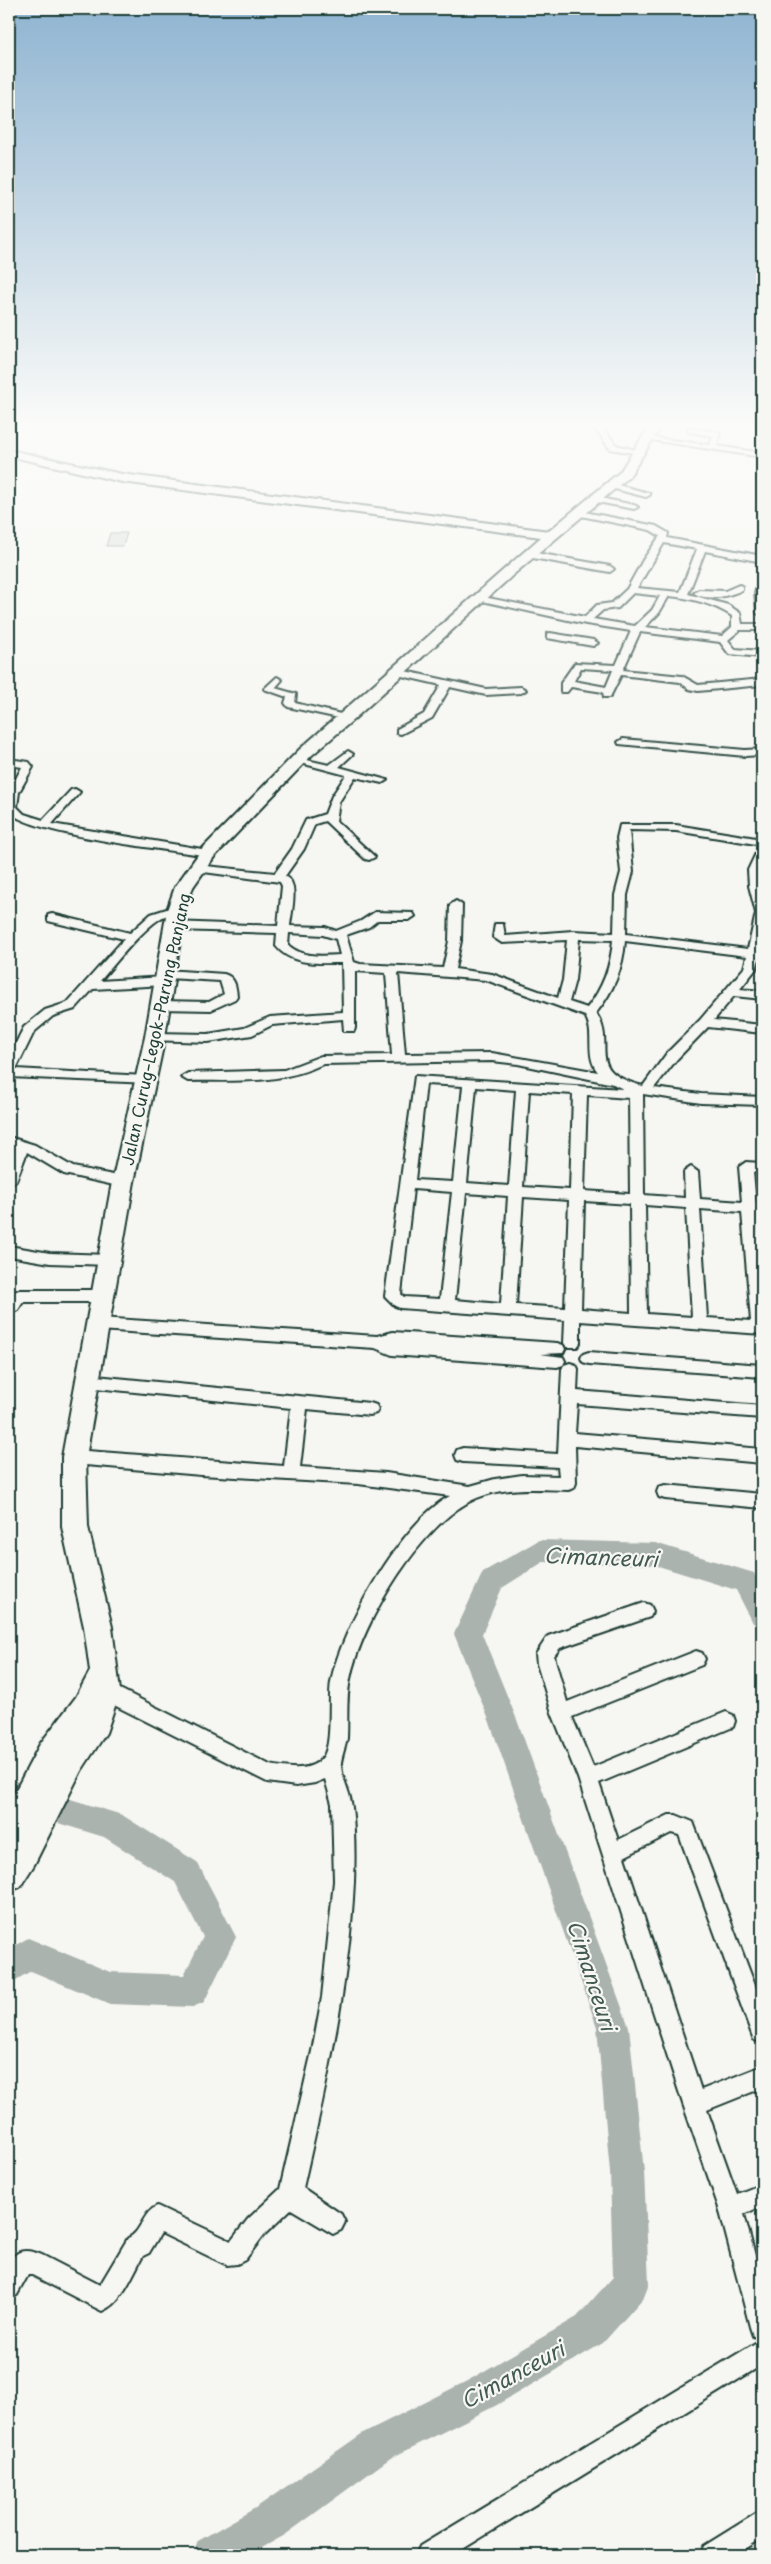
<svg xmlns="http://www.w3.org/2000/svg" width="771" height="2564" font-family="'Playpen Sans',sans-serif">
	<style>
		.green { fill: #d6dbd6; stroke: #7a8c85 }
		.lines { fill: none; stroke-linecap: round; stroke-linejoin: round }
		.river { fill: #aab3ae; fill-rule: evenodd }
		.street-casing { stroke: #1f3d34; stroke-width: 4 }
		.primary-casing { stroke: #1f3d34; stroke-width: 4 }
		.street { fill: #f6f6f2; fill-rule: evenodd }
		.primary { fill: #f6f6f2; fill-rule: evenodd }
		.labels { text-anchor: middle; dominant-baseline: central; stroke-width: 4.5; stroke-linejoin: round; paint-order: stroke }
		.street-label { font-size: 16px; fill: #1f3d34; stroke: #f6f6f2 }
		.near-water-label { font-size: 21px; font-style: italic; fill: #425a52; stroke: #f6f6f2 }
	</style>
	<rect width="100%" height="100%" fill="#f6f6f2"/>
	<filter id="ink" filterUnits="userSpaceOnUse"><feTurbulence type="fractalNoise" baseFrequency=".02" numOctaves="2"/><feDisplacementMap in="SourceGraphic" scale="10" xChannelSelector="R" yChannelSelector="G"/><feConvolveMatrix kernelMatrix="1 2 1 2 8 2 1 2 1" color-interpolation-filters="sRGB"/></filter>
	<g filter="url(#ink)">
		<!-- green -->
		<path class="green" d="M110 533H127L123 546H106Z"/>
		<g class="lines">
			<!-- river -->
			<g class="river">
				<path d="M539 1540 655 1543 754 1573 762 1589V1627L753 1623 736 1590 655 1565 543 1562 502 1588 482 1634 517 1720 629 2027 644 2172 649 2284 644 2297 603 2343 495 2406 389 2459 285 2535 249 2555H193L198 2541 257 2507 363 2433 469 2380 577 2317 613 2277 610 2172 597 2027 489 1720 454 1634 483 1572Z"/>
				<path d="M9 1780 122 1815 197 1862 236 1937 204 2002 193 2007 110 2004 31 1971 9 1984V1949L28 1938 110 1972 184 1975 203 1937 175 1882 104 1837 9 1808Z"/>
			</g>
			<defs>
				<g id="street">
					<path d="M595 428H603L616 445 643 452 639 454 610 449Z"/>
					<path d="M688 428 720 432 717 446 762 453V457L644 439 648 437 710 445 713 436 688 432Z"/>
					<path d="M610 483 649 493 650 495 646 497 607 487V483Z"/>
					<path d="M595 497 634 505 638 507 634 509 592 501 591 499Z"/>
					<path d="M579 511 656 526 668 533 667 538 762 556V562L705 551 688 594 728 605 740 613 742 624H762V630H740L728 640 735 649 762 651V657L729 654 720 642 640 632 623 670 682 676 698 685 762 679V685L698 691 689 689 680 682 621 675 610 697H604L603 692 571 687 567 692H561V683L575 663 616 665 631 631 586 624 473 599 478 596 585 617 597 605 612 603 627 589 643 560 660 536 650 530 576 515 575 513ZM664 543 697 549 680 592 637 588ZM633 593 660 596 652 610 635 626 593 619 603 610 618 608ZM669 596C690 598 714 604 732 616V627L722 636 645 627 659 613ZM581 668 613 670 606 687 574 681Z"/>
					<path d="M530 552 610 566 614 569 610 572 527 557 526 555Z"/>
					<path d="M762 579V616L757 613 755 593 758 582Z"/>
					<path d="M739 585 742 586V590C730 596 706 602 694 593L699 590 725 591Z"/>
					<path d="M550 633 593 640 598 643 593 646 547 638V634Z"/>
					<path d="M396 669 486 689 521 687 526 690 521 693 486 695 450 687 432 718 401 734 397 733V729L424 714 441 685 393 674V670Z"/>
					<path d="M277 677 282 680 275 688 296 694 295 703 353 717 348 720 288 707 285 703 287 697 264 689Z"/>
					<path d="M623 739 745 750 762 749V755L745 756 619 744 618 742Z"/>
					<path d="M348 751 353 754 339 767 387 780 382 783 355 777 339 802 336 821 375 857 369 860 365 859 325 821 315 824 304 849 285 876C300 882 291 913 290 926L325 927 336 931 361 921 375 912 413 913 415 916 409 920H378L369 927 346 935 354 962 360 964 443 968 449 941 450 905 456 901 462 905 461 941 455 969 492 974 558 998 563 980 567 940 502 943 493 937 495 924H503L505 936 573 931 614 933 615 895 621 872 617 838 620 825H676L762 839V845L676 831 629 830 633 872 627 895 626 934 748 949 756 913 749 886 748 870 756 853 762 850V865L760 870 762 890 761 953 756 969 740 989 762 991V999L734 996 714 1020 762 1025V1033L708 1027 677 1059 654 1088 701 1094 762 1097V1105L701 1103 643 1094 644 1195 685 1198 684 1172 691 1167 698 1172 700 1199 742 1202 739 1167 746 1162 762 1163V1173L753 1172 756 1203H762V1213H757L762 1276V1334L580 1321V1343L577 1347H567L564 1343 565 1320 400 1308 395 1306 385 1296 415 1076 623 1089 613 1084 518 1064 492 1061 323 1064C280 1085 235 1080 188 1081L181 1077 188 1073 284 1070 321 1056 392 1055 386 973 355 971V1028L354 1031H344L343 1019 272 1025 252 1035 208 1042 150 1040 149 1037 150 1034 155 1033 208 1034 244 1028 270 1017 343 1012 342 963C319 963 292 966 276 946L277 933 174 930 168 926 174 922 278 926 282 886 280 882 196 871 190 868 196 865 275 873 292 849 306 820 325 814 332 796 346 775 293 761 298 758 329 765ZM289 933 323 935 336 939 340 955C321 956 303 958 288 945ZM579 939 613 940C611 966 603 988 587 1008L569 1002 575 980ZM625 941 747 956 744 968 700 1020 667 1053 643 1086C582 1070 618 1046 596 1013 613 992 623 969 625 941ZM398 973 486 980 585 1016C596 1033 584 1055 598 1072L492 1053 405 1054ZM426 1084 463 1086 453 1182 415 1180ZM476 1087 516 1090 509 1186 467 1183ZM529 1091 573 1094 570 1190 523 1187ZM587 1095 629 1098 630 1194 584 1191ZM413 1189 452 1192 440 1299 404 1297 401 1294ZM466 1193 508 1196 501 1304 455 1300ZM523 1197 569 1200 565 1308 516 1305ZM584 1201 630 1204 631 1313 581 1309ZM645 1205 686 1208 692 1317 647 1314ZM700 1209 742 1212 751 1321 707 1318Z"/>
					<path d="M9 759 29 762 33 767 19 792 17 807 24 814 43 820 71 790 75 789 80 792 52 824 208 850 214 853 208 856C166 849 36 836 9 812V792L22 767 9 765Z"/>
					<path d="M176 906 182 910 180 912C175 914 169 914 165 916 146 924 114 965 100 981L164 977 160 974 166 970 224 974C235 977 236 986 237 996L235 999 211 1010 161 1009 155 1005 161 1001 209 1002 224 994 220 981 167 978 171 981 165 985 93 989 75 1009 53 1016 34 1032 16 1069 145 1076 150 1077 152 1080 150 1083 9 1077V1057L24 1027 45 1010 67 1003 124 939 48 921V915L52 914 130 933 151 914Z"/>
					<path d="M9 1137 35 1145 73 1167 123 1177 130 1182 123 1187 64 1174 27 1152 16 1181 9 1186V1164L15 1148 9 1147Z"/>
					<path d="M9 1246 50 1253 110 1255 115 1256 117 1260 115 1264 110 1265 50 1263 9 1256Z"/>
					<path d="M19 1290H102L107 1292 110 1296 107 1300 102 1302H23L18 1310 9 1314V1300L14 1292Z"/>
					<path d="M99 1318 377 1336 393 1332 557 1343 563 1345 565 1349 563 1353 540 1354 563 1357 565 1361 563 1365 557 1367 392 1355 375 1348 99 1330 94 1328 91 1324 94 1320Z"/>
					<path d="M589 1352 762 1365V1377L589 1364 583 1362 581 1358 583 1354Z"/>
					<path d="M570 1363 576 1365 578 1369 577 1391 762 1406V1418L577 1404 575 1433 762 1449V1463L575 1446 576 1483 574 1488 568 1490C537 1489 506 1486 477 1498 423 1520 361 1623 350 1679 346 1698 348 1718 347 1738 346 1746 340 1760 341 1766 342 1778 349 1790 351 1802 355 1822 355 1861 354 1882 349 1986 326 2087 303 2188L341 2214 345 2222 341 2230 333 2234 291 2209 264 2235 245 2260 237 2264 227 2265 161 2233 149 2253 143 2256C132 2275 123 2302 102 2311L94 2307 32 2275H28L17 2295 9 2299C9 2274 4 2239 42 2255L100 2285 128 2238C142 2232 142 2213 157 2206L231 2241 248 2219 280 2189 312 2051 322 1997 334 1881 332 1804 325 1779 315 1783 296 1786 267 1782 94 1695 92 1689 94 1683 101 1681 108 1683 270 1765C287 1768 311 1773 323 1757 333 1744 328 1699 331 1682 340 1630 403 1520 450 1496L358 1484 201 1475 74 1464 68 1462 66 1457 68 1452 74 1450 284 1466 291 1408 86 1387 80 1385 78 1381 80 1377 86 1375 370 1403 376 1405 378 1409 376 1413 370 1415 307 1409 300 1467 386 1473 470 1486 495 1479 522 1475 559 1476 558 1467 463 1462 457 1460 455 1455 457 1450 463 1448 558 1454 562 1369 564 1365Z"/>
					<path d="M665 1485 762 1494V1508L665 1499 659 1497 657 1492 659 1487Z"/>
					<path d="M644 1603 650 1605 653 1611 650 1617 560 1648 554 1656 567 1702 696 1651 702 1653 705 1659 702 1665 572 1717 593 1767 726 1712 733 1715 735 1721 733 1727 599 1783 618 1840 669 1815H676L693 1822 762 2004V2043L754 2040 751 2032 679 1835 671 1833 624 1857 701 2090 762 2066V2088L707 2110 737 2194 762 2184V2206L744 2214 762 2282V2365L453 2555H416L420 2546 762 2339 753 2336 750 2327 719 2208 683 2104 578 1778 552 1713 537 1664 536 1654 548 1636Z"/>
					<path d="M762 2510V2538L736 2555H700L704 2546Z"/>
				</g>
				<path id="primary" d="M648 428H660L629 477 514 574 353 720 312 755 214 857 193 887 185 910 165 1037 134 1182 86 1457 88 1527 112 1627 120 1691 106 1733 81 1771 34 1865 20 1887 9 1891V1850L11 1846 9 1847V1803L40 1744 76 1697 90 1671 84 1627 62 1527V1457L112 1182 145 1037 167 910 175 887 202 849 300 749 541 537 122 482 9 456V450L122 474 549 531 620 472Z"/>
			</defs>
			<!-- street casing -->
			<use href="#street" class="street-casing"/>
			<!-- primary casing -->
			<use href="#primary" class="primary-casing"/>
			<!-- street -->
			<use href="#street" class="street"/>
			<!-- primary -->
			<use href="#primary" class="primary"/>
		</g>
	</g>
	<!-- sky -->
	<linearGradient id="sky" x2="0" y2="1"><stop stop-color="#8fb4d1"/><stop offset="0.54" stop-color="#fbfbf9"/><stop offset="1" stop-color="#fbfbf9" stop-opacity="0"/></linearGradient>
	<rect width="771" height="787" fill="url(#sky)"/>
	<g class="labels">
		<!-- street labels -->
		<g class="street-label">
			<text transform="translate(155 1029) rotate(-78)">Jalan Curug–Legok–Parung Panjang</text>
		</g>
		<!-- near-water labels -->
		<g class="near-water-label">
			<text transform="translate(601 1556) rotate(2)">Cimanceuri</text>
			<text transform="translate(593 1975) rotate(72)">Cimanceuri</text>
			<text transform="translate(512 2374) rotate(-29)">Cimanceuri</text>
		</g>
	</g>
	<!-- margin -->
	<rect width="771" height="2564" fill="none" stroke="#f6f6f2" stroke-width="30"/>
	<rect x="15" y="15" width="741" height="2534" fill="none" stroke="#1f3d34" stroke-width="2" filter="url(#ink)"/>
</svg>
